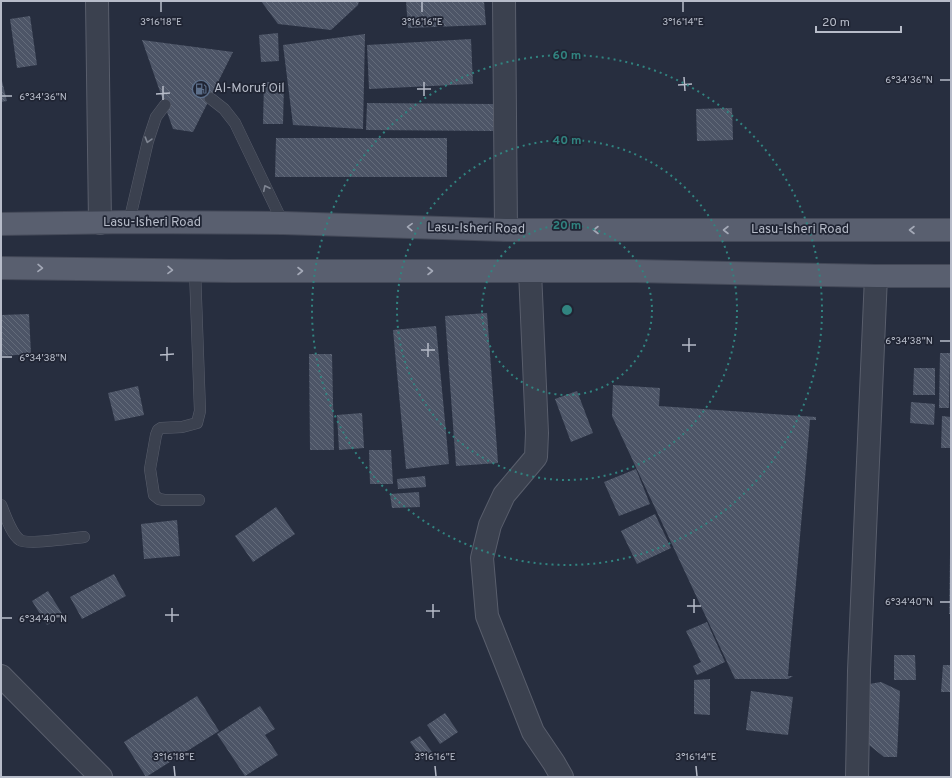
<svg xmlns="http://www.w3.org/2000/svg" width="952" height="778" font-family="Overpass,sans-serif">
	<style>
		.building { fill: url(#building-back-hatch) }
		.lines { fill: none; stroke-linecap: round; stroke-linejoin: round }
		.service-casing { stroke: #595e6c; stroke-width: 12 }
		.minor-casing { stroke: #595e6c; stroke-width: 24 }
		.primary-casing { stroke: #444958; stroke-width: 24 }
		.service { stroke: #3b414f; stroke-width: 11 }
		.minor { stroke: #3b414f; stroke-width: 22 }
		.primary { stroke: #595f6f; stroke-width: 22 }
		.oneway { stroke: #7f8592 }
		.oneway2 { stroke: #a4a9b7 }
		.ticks { fill: none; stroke: #b7bcc9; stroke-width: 1.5 }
		.ring { fill: none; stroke: #318480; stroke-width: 2; stroke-dasharray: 2 4 }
		.labels { text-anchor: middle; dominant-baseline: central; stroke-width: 3.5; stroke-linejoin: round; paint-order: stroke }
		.poi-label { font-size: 13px; fill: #b7bcc9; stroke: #202534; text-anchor: start }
		.street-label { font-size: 13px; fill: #b7bcc9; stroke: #202534 }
		.ticks-label { font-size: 10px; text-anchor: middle; fill: #b7bcc9; stroke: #202534; stroke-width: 3.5; stroke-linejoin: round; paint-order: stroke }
		.centre { fill: #318480; stroke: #202534; stroke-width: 2 }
		.ring-label { font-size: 12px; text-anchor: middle; font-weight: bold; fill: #318480; stroke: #202534; stroke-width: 3.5; stroke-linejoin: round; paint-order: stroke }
	</style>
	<defs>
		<pattern id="building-back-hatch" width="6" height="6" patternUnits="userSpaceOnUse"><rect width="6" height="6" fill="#4d5567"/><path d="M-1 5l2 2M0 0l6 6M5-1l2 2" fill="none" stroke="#646c7b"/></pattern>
	</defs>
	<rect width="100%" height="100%" fill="#272e3f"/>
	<!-- building -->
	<g class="building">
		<path d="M261 1H359L358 5 331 30 278 24Z"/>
		<path d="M406 1H484L486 25 408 28Z"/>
		<path d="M30 16 37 65 17 68 10 19Z"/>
		<path d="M278 33 279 61 261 62 259 35Z"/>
		<path d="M365 34 363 129 293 125 283 45Z"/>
		<path d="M471 39 473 84 369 89 367 45Z"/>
		<path d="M142 40 233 52 193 132 173 129Z"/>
		<path d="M1 77 7 101 1 102Z"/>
		<path d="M264 82 284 83 283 124H263Z"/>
		<path d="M367 103 493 104V131L366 130Z"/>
		<path d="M732 108 733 140 697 141 696 109Z"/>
		<path d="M276 138H447V177H275Z"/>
		<path d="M487 313 498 463 456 466 445 316Z"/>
		<path d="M29 314 31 354 1 356V315Z"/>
		<path d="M436 326 449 464 406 469 393 330Z"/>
		<path d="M940 353H950L949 408H939Z"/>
		<path d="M309 354H332L334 450H310Z"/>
		<path d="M914 368H935V395H913Z"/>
		<path d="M613 385 660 388 659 406 816 417V420H810L788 676H793L788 679H735L612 416Z"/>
		<path d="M138 386 144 415 115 421 108 393Z"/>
		<path d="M577 391 593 433 571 442 555 399Z"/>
		<path d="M911 402 935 404 934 425 910 423Z"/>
		<path d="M362 413 364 448 339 450 337 415Z"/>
		<path d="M942 416 951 417V448H941Z"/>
		<path d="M369 450H391L393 484H370Z"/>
		<path d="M636 469 650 504 619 516 604 482Z"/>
		<path d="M425 476 426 487 398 489 397 479Z"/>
		<path d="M419 492 420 507 392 508 390 494Z"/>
		<path d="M276 507 295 534 253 562 235 536Z"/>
		<path d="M655 514 671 548 637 564 621 531Z"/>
		<path d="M177 520 180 556 144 559 141 524Z"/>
		<path d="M950 554H951V614H949Z"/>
		<path d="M114 574 126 596 82 619 70 597Z"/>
		<path d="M48 591 63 615 47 625 32 601Z"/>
		<path d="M707 622 725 662 697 675 693 666 701 662 686 631Z"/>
		<path d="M894 655H915L916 680H894Z"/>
		<path d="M943 665H951V692H941Z"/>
		<path d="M710 679V715L694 714V680Z"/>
		<path d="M881 682 900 691 897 757H884L864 741 863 685Z"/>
		<path d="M751 691 793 697 788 735 746 730Z"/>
		<path d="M197 696 219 731 146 777 124 742Z"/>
		<path d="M260 706 275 729 265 735 278 755 245 776 217 734Z"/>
		<path d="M445 713 458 732 440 744 427 725Z"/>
		<path d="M420 736 432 752 422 759 410 742Z"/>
	</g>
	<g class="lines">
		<defs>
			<g id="service">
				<path d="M210 98 224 109 235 123 283 223"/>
				<path d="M129 222 148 141 156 117 165 105"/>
				<path d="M195 270 200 411 197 423 182 427 161 428 158 430 156 435 150 469 154 495 159 499 164 500H199"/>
				<path d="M1 505C5 514 11 534 20 540 28 545 73 538 84 537"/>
			</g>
			<g id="minor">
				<path d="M97 1 100 223"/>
				<path d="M504 1 506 230"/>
				<path d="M530 271 537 433 536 457 504 495 490 525 482 558 487 616 533 732 554 763 562 777"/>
				<path d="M1 676 101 777"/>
				<path d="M857 777 859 671 876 276"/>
			</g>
			<g id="primary">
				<path d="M1 224 129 222 283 223 506 230H951"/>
				<path d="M1 268 231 271H635L876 276H951"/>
			</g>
		</defs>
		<!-- service casing -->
		<use href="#service" class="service-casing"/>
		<!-- minor casing -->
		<use href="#minor" class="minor-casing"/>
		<!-- primary casing -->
		<use href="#primary" class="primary-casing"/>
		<!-- service -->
		<use href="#service" class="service"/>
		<!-- minor -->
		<use href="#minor" class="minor"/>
		<!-- primary -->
		<use href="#primary" class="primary"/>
	</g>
	<!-- one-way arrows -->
	<defs><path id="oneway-chevron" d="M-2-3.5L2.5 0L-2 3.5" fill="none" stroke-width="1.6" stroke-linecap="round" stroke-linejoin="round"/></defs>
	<g class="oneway">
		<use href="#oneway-chevron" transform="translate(148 140) rotate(106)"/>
		<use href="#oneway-chevron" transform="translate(266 188) rotate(-116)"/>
	</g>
	<g class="oneway2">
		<use href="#oneway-chevron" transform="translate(410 227) rotate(-178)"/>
		<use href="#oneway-chevron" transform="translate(596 230) rotate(-180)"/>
		<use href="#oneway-chevron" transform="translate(726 230) rotate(-180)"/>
		<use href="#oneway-chevron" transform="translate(912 230) rotate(-180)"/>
		<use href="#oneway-chevron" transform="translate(40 268) rotate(1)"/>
		<use href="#oneway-chevron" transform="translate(170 270) rotate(1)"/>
		<use href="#oneway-chevron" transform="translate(300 271)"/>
		<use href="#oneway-chevron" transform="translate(430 271)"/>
	</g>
	<!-- ticks -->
	<path class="ticks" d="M161 2V12M422 2V12M683 2V12M684 77 685 91M940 80H950M424 82V96M678 85 692 84M163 86V100M417 89H431M156 94 170 93M2 96H12M689 338V352M940 341H950M428 343V357M682 345H696M167 347V361M421 350H435M160 355 174 354M2 357H12M694 599V613M940 602H950M433 604V618M687 606H701M172 608V622M426 611H440M165 615H179M2 618H12M174 766 175 776M435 766 436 776M696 766 697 776"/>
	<!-- distance rings -->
	<g class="ring">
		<circle cx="567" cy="310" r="85"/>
		<circle cx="567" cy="310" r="170"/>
		<circle cx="567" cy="310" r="255"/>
	</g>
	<!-- icons -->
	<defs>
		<symbol id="fuel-ring" viewBox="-11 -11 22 22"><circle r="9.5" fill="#202534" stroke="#5c6f8a" stroke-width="1.5"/><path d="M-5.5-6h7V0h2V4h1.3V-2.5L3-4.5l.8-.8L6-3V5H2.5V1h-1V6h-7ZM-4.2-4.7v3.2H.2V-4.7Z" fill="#5c6f8a"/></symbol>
	</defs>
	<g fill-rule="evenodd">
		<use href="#fuel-ring" x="191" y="79" width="20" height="20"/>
	</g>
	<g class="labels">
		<!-- poi labels -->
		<g class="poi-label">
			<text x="214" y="89">Al-Moruf Oil</text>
		</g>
		<!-- street labels -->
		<g class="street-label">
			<text x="152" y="223">Lasu-Isheri Road</text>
			<text transform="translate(476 229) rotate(1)">Lasu-Isheri Road</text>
			<text x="800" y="230">Lasu-Isheri Road</text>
		</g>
	</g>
	<g class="ticks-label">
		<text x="161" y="25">3°16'18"E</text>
		<text x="422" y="25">3°16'16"E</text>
		<text x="683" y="25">3°16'14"E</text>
		<text x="909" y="83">6°34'36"N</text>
		<text x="43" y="100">6°34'36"N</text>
		<text x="909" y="344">6°34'38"N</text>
		<text x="43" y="361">6°34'38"N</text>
		<text x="909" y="605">6°34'40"N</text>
		<text x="43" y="622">6°34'40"N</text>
		<text x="174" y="760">3°16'18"E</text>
		<text x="435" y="760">3°16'16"E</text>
		<text x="696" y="760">3°16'14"E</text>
	</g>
	<circle cx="567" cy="310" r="6" class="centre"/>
	<g class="ring-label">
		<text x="567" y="59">60 m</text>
		<text x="567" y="144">40 m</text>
		<text x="567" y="229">20 m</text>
	</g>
	<!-- border -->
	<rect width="952" height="778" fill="none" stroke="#b7bcc9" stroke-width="4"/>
	<!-- scale -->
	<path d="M816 26v6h85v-6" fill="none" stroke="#b7bcc9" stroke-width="2"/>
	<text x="822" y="26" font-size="12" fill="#b7bcc9" stroke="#202534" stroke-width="3" paint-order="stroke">20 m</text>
</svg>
